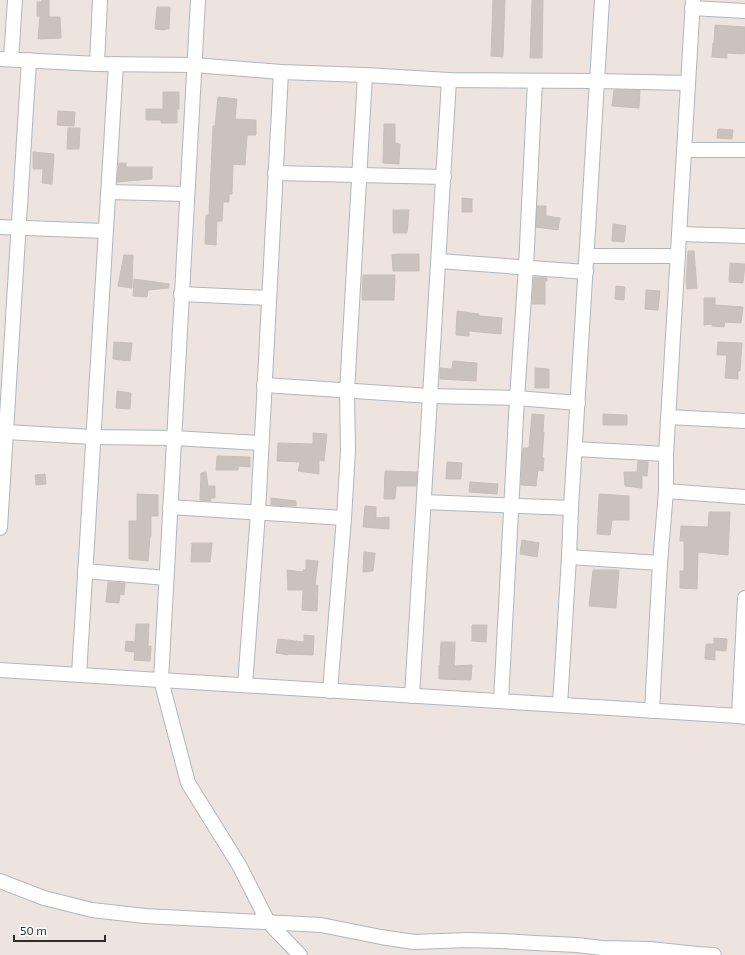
<svg xmlns="http://www.w3.org/2000/svg" width="745" height="955" font-family="'Exo 2',sans-serif">
	<style>
		.building { fill: #cac2bd; stroke: #cabfb8 }
		.lines { fill: none; stroke-linecap: round; stroke-linejoin: round }
		.street-casing { stroke: #afb6bd; stroke-width: 16 }
		.street { stroke: #fff; stroke-width: 14 }
	</style>
	<rect width="100%" height="100%" fill="#eee4df"/>
	<!-- building -->
	<g class="building">
		<path d="M42 0H49V17H60L61 38 38 39 40 16H37V2H42Z"/>
		<path d="M493 0H505L503 57 491 56Z"/>
		<path d="M532 0H543L542 58H530Z"/>
		<path d="M157 7H170L169 29H165V30L155 29Z"/>
		<path d="M715 25 745 27V53L743 54 727 53V58L712 57 713 43H714Z"/>
		<path d="M614 90H640L639 108 612 106Z"/>
		<path d="M163 92H179V109H177V123H161V120H146V109H163Z"/>
		<path d="M218 97 237 99 235 119 256 120V135H247L245 165 233 164 232 194H229V202H223L222 221H217L216 245 205 244 206 215H209L213 126H215Z"/>
		<path d="M58 111 75 112 74 126 57 125Z"/>
		<path d="M384 124H395V143L400 144 399 164 383 163Z"/>
		<path d="M68 128H80L79 149H67Z"/>
		<path d="M718 129 733 130 732 139 717 138Z"/>
		<path d="M33 152 54 154 52 184 42 183 43 169H33Z"/>
		<path d="M119 163H126V167H152V179L117 182Z"/>
		<path d="M462 198 472 199V212H462Z"/>
		<path d="M537 206H546V216L560 218 558 230 536 227Z"/>
		<path d="M393 210H409L407 233H393Z"/>
		<path d="M613 224 626 226 624 242 612 241Z"/>
		<path d="M688 251H694L697 288 687 289 686 280Z"/>
		<path d="M398 254H419V271H393L392 255Z"/>
		<path d="M124 255H133L132 288 118 286Z"/>
		<path d="M730 263 745 264 743 283 729 282Z"/>
		<path d="M363 275H395L394 300H362Z"/>
		<path d="M534 277 547 278V281H545V304H532Z"/>
		<path d="M134 279 169 284V288L148 290 147 297 133 296Z"/>
		<path d="M616 286 625 287 624 300 615 299Z"/>
		<path d="M646 290 660 291 658 310 645 309Z"/>
		<path d="M704 298H715V305L743 307 741 323 725 322 724 327 712 326V324L704 325Z"/>
		<path d="M457 311 479 314V316L502 318 501 334 469 331V336L456 335Z"/>
		<path d="M114 342 132 343 130 361 113 359Z"/>
		<path d="M718 342 742 343 740 371H738V379L725 378 727 355H717Z"/>
		<path d="M453 361 477 363 476 381 440 379V368L452 369Z"/>
		<path d="M535 368 549 369V388H535Z"/>
		<path d="M117 391 131 393 130 409 116 408Z"/>
		<path d="M532 414 544 415 543 432H544L542 458H544L543 471 538 470 536 486 521 485 523 448H529Z"/>
		<path d="M603 414 627 415V425H603Z"/>
		<path d="M313 433 327 434 324 461 319 460V474L298 471 300 462 277 461 278 443 313 444Z"/>
		<path d="M217 456 250 457V467L238 466V470H216Z"/>
		<path d="M638 461 648 462 647 476 642 475V488L625 486 624 472H637Z"/>
		<path d="M447 462 462 463 461 479H446Z"/>
		<path d="M385 471 417 472 416 486H396L395 499H384Z"/>
		<path d="M206 472 208 486H215V498H210L211 501 200 500 201 473Z"/>
		<path d="M45 474 46 484 36 485 35 475Z"/>
		<path d="M470 482 498 484 497 494 469 492Z"/>
		<path d="M137 494 158 495V516H151V536H150L148 561 129 559V521H137Z"/>
		<path d="M599 494 629 496V520H612L610 535 597 534Z"/>
		<path d="M271 498 296 501V506L271 505Z"/>
		<path d="M365 506 376 507V518L389 517V529L363 527Z"/>
		<path d="M709 512H730L728 555 698 552 697 589 680 588V571H684V541H680L681 526 708 527Z"/>
		<path d="M522 540 539 543 537 557 520 554Z"/>
		<path d="M192 543H212L210 562H191Z"/>
		<path d="M364 552 375 553 373 571 363 572Z"/>
		<path d="M306 560 318 561 315 585H318L317 611 302 610 303 590H288L287 570 303 572V570H306Z"/>
		<path d="M593 570H619L616 608 589 606Z"/>
		<path d="M108 582 125 583 124 595 120 594 119 603 106 602Z"/>
		<path d="M136 624H149L148 646H151L150 661 134 660 135 652 125 651 126 641 135 642Z"/>
		<path d="M472 625H487L486 642 472 641Z"/>
		<path d="M304 635 314 636 313 655 288 654V655L276 653 278 639 304 642Z"/>
		<path d="M714 638 727 639 726 651 715 650V660L705 659 706 644H714Z"/>
		<path d="M441 642H455L454 666 472 665 471 680 439 679V665H440Z"/>
	</g>
	<g class="lines">
		<defs>
			<g id="street">
				<path d="M198 0 161 680 188 783 239 865 268 922 300 955"/>
				<path d="M692 8 745 11"/>
				<path d="M0 59 97 64 194 65 281 72 365 75 449 80 597 81 687 83"/>
				<path d="M11 59 15 0"/>
				<path d="M97 64 100 0"/>
				<path d="M684 150H745"/>
				<path d="M275 173 444 177"/>
				<path d="M108 192 187 194"/>
				<path d="M0 227 105 231"/>
				<path d="M679 234 745 236"/>
				<path d="M587 256H678"/>
				<path d="M439 261 586 272"/>
				<path d="M181 294 269 298"/>
				<path d="M264 385 430 396 517 398 578 403"/>
				<path d="M668 417 745 421"/>
				<path d="M6 432 93 437 174 438 261 443"/>
				<path d="M575 449 666 454"/>
				<path d="M666 491 745 497"/>
				<path d="M424 502 571 508"/>
				<path d="M170 507 344 518"/>
				<path d="M0 528 29 60"/>
				<path d="M569 557 660 563"/>
				<path d="M85 571 166 578"/>
				<path d="M0 670 739 716 745 717"/>
				<path d="M79 675 116 64"/>
				<path d="M245 685 258 513 281 72"/>
				<path d="M330 691 344 518 348 451 347 391 365 75"/>
				<path d="M412 696 449 80"/>
				<path d="M501 701 517 398 526 267 535 81"/>
				<path d="M560 705 569 557 571 508 602 0"/>
				<path d="M652 711 660 563 666 491V454L693 0"/>
				<path d="M739 716 745 598"/>
				<path d="M0 881 44 898 92 910 145 916 321 925 381 937 414 942 468 940 502 941 535 943 577 945 602 948 650 949 697 954 714 955"/>
			</g>
		</defs>
		<!-- street casing -->
		<use href="#street" class="street-casing"/>
		<!-- street -->
		<use href="#street" class="street"/>
	</g>
	<!-- scale -->
	<path d="M14 935v6h91v-6" fill="none" stroke="#2d2d2d" stroke-width="2"/>
	<text x="20" y="935" font-size="12" fill="#2d2d2d" stroke="#ffffff" stroke-width="3" paint-order="stroke">50 m</text>
</svg>
